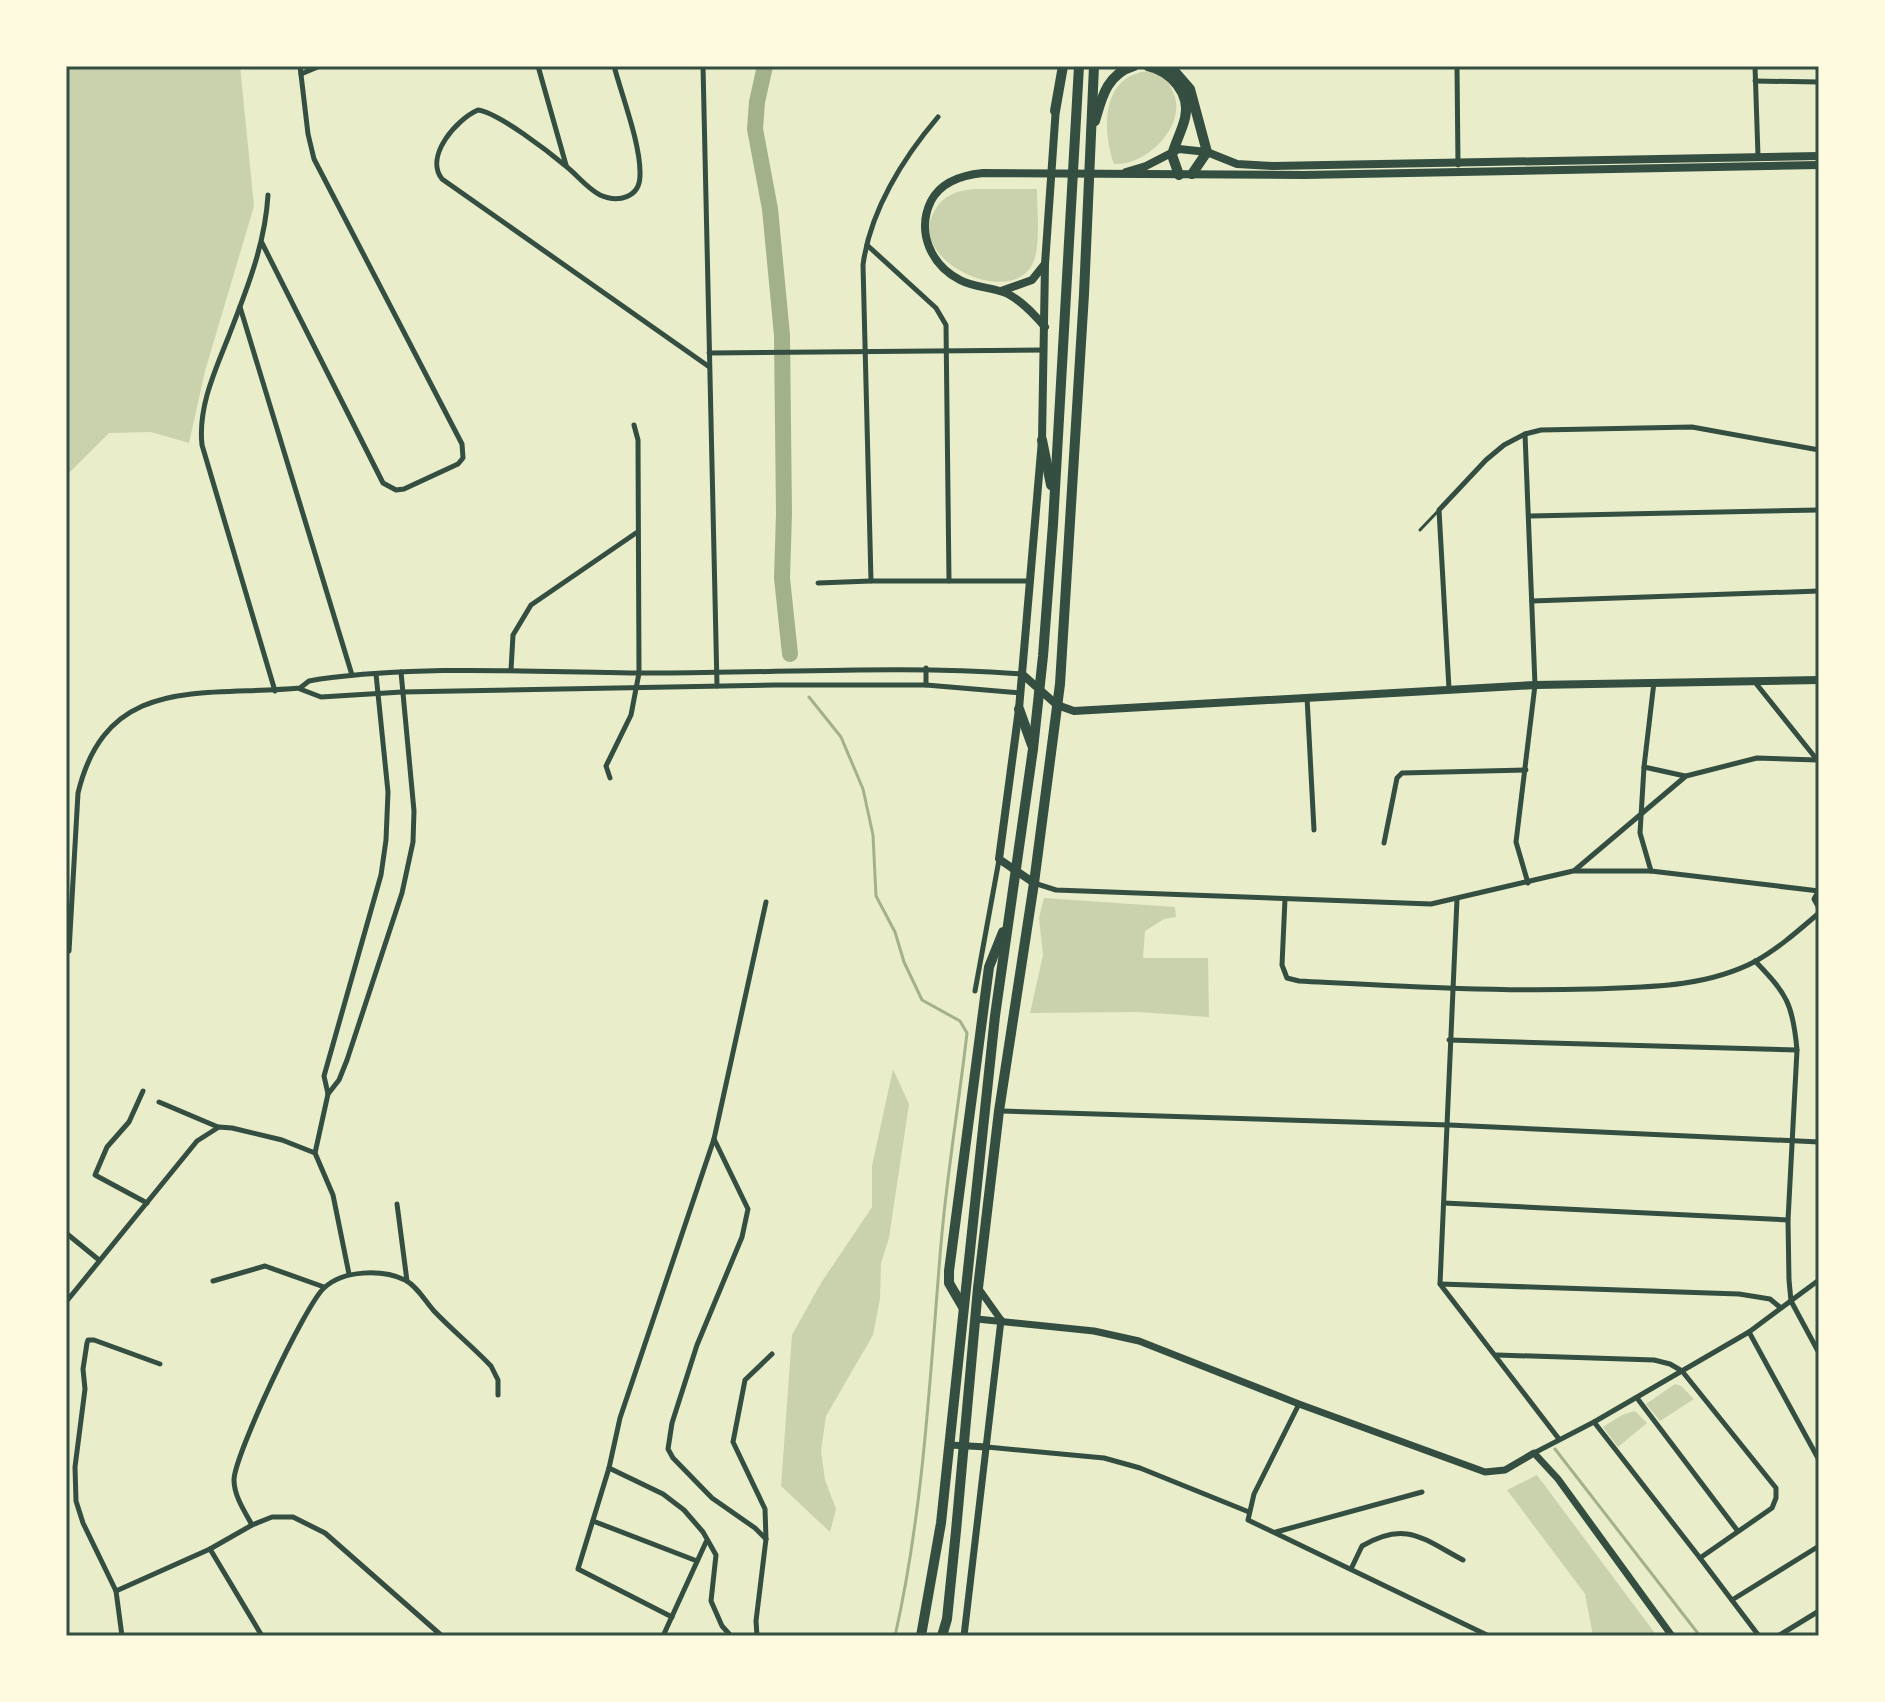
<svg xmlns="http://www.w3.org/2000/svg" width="1885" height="1702" font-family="'Source Serif 4',serif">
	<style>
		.green { fill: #cad2ad }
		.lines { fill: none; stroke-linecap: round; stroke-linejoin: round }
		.stream { stroke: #a3b18a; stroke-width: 3 }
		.river { stroke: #a3b18a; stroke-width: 16 }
		.service { stroke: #344e41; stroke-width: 3 }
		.minor { stroke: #344e41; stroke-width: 5 }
		.tertiary { stroke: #344e41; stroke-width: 7 }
		.secondary { stroke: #344e41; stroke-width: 8 }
		.motorway { stroke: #344e41; stroke-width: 10 }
		.neatline { fill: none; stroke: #344e41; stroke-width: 3 }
	</style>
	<rect width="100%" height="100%" fill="#e9edc9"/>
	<!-- green -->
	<g class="green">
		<path d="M66 66H240L254 206 205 371 189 443 151 432 109 433 66 476Z"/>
		<path d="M1149 71 1166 78C1170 86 1175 94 1176 102 1180 133 1143 166 1114 164 1102 129 1101 75 1149 71Z"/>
		<path d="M974 189H1037C1037 209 1041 245 1033 263 1011 310 906 260 934 212 943 195 956 191 974 189Z"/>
		<path d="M1044 898 1175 907 1176 917 1164 919 1145 931 1143 958H1208L1209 1017 1138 1012 1030 1013 1043 955 1039 918Z"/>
		<path d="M893 1069 909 1104 889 1238 881 1263 880 1299 873 1335 826 1416 821 1451 825 1480 836 1509 830 1532 781 1486 792 1335 821 1283 872 1207V1166Z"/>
		<path d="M1675 1384 1681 1386 1694 1399 1660 1421 1646 1404Z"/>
		<path d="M1635 1411 1647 1423 1618 1447 1603 1427 1622 1415Z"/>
		<path d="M1537 1475 1657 1636H1593L1585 1594 1507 1490Z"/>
	</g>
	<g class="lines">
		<!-- stream -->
		<g class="stream">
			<path d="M809 697 841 737 863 789 873 835 876 896 895 932 904 962 922 1000 960 1021 967 1033C959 1103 947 1173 941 1244 930 1374 924 1508 895 1636"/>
			<path d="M1555 1449 1700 1636"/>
		</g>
		<!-- river -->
		<path class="river" d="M765 66 757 102 755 129 770 209 782 335 784 514 782 578 790 654"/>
		<!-- service -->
		<path class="service" d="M1420 530 1439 510"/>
		<!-- minor -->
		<g class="minor">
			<path d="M538 66 566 165"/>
			<path d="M614 66C622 96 641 145 640 175 640 198 618 203 600 195 587 188 578 176 567 167 549 152 499 113 478 110 457 119 424 156 442 179L708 366"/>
			<path d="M703 66 717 686"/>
			<path d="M1457 66 1458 165"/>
			<path d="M1755 66 1758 156"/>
			<path d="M301 74 320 66"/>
			<path d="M1755 81 1819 82"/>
			<path d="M268 195C265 246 246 291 228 338 214 373 198 408 202 445L275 691"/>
			<path d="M262 243 383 483 396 490 404 489 458 464 463 458 462 444 314 159 308 134 300 66"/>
			<path d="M867 245 936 308 946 325 949 581"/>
			<path d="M240 307 352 675"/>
			<path d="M709 353 1044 350"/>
			<path d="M1525 434 1535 685 1516 842 1528 883"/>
			<path d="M1530 516 1819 510"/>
			<path d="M871 581 863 265C870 211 903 158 938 117"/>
			<path d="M818 583 871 581H1029"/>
			<path d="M1532 601 1819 591"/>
			<path d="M511 670 513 635 531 605 636 533"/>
			<path d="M1754 681 1818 761"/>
			<path d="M926 685V668"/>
			<path d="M300 689 321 697 402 692 775 685H926L1020 693"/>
			<path d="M1449 689 1439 510 1486 460 1504 445 1525 434 1541 430 1692 427 1819 450"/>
			<path d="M1307 697 1314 830"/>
			<path d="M1644 767 1685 776"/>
			<path d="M610 778 606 766 631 715 639 673 638 440 634 425"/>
			<path d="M1384 843 1397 778 1402 773 1526 770"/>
			<path d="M1575 870 1686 776 1757 758 1817 760"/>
			<path d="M1651 871 1640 833 1644 767 1654 682"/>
			<path d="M1034 883 1056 890 1431 904 1573 871H1651L1819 891"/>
			<path d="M1818 892 1814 899 1819 908"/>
			<path d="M1285 899 1282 965 1287 978 1299 981C1396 986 1493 992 1590 989 1646 987 1705 988 1756 961 1779 948 1799 930 1819 913"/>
			<path d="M1457 899 1440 1284 1559 1439"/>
			<path d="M69 951 78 793C107 673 203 697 300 688L309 681 320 679C433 664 546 673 659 673 780 673 902 665 1022 674"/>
			<path d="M1755 961C1787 994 1793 1004 1797 1050L1788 1220 1789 1280 1791 1301 1819 1353"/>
			<path d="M975 991 999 860"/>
			<path d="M1449 1040 1797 1050"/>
			<path d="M143 1091 129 1122 107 1147 95 1175 147 1203"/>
			<path d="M328 1094 339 1080 347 1060 402 893 413 842 414 811 401 672"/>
			<path d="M159 1102 218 1127"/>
			<path d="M1001 1111 1449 1125 1819 1142"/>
			<path d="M714 1139 748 1209 742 1237 697 1345 672 1423 668 1449 673 1458 712 1498 755 1528 766 1539"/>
			<path d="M315 1153 328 1094 324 1076 381 875 386 840 388 792 376 674"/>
			<path d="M1444 1203 1788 1220"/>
			<path d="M397 1204 407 1281"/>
			<path d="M66 1233 99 1260"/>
			<path d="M213 1281 265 1266 324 1287"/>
			<path d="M1440 1284 1739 1294 1770 1299 1781 1308"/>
			<path d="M66 1302 197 1141 219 1127 232 1128 282 1140 315 1153 333 1195 349 1274"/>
			<path d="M1749 1332 1819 1460"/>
			<path d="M1497 1355 1654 1360 1670 1364 1682 1371 1776 1488V1498L1772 1508 1700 1558 1759 1636"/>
			<path d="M1637 1398 1737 1530"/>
			<path d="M1299 1404 1254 1494 1248 1520 1489 1636"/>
			<path d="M1594 1422 1700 1558"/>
			<path d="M987 1447 1104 1458 1140 1468 1249 1512"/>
			<path d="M1534 1453 1594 1422 1749 1332 1819 1280"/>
			<path d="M609 1468 663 1494 684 1510 703 1532 716 1555 711 1601 722 1626 731 1636"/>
			<path d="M593 1521 697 1561"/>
			<path d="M252 1525C245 1512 234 1496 234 1480 234 1456 305 1305 324 1288 343 1270 382 1269 405 1280 417 1286 425 1301 434 1311 452 1330 473 1347 491 1366L498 1380V1395"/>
			<path d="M1276 1532 1422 1492"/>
			<path d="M210 1549 262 1636"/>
			<path d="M1351 1569 1362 1546C1406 1520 1423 1539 1463 1560"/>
			<path d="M116 1591 210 1549 252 1525 272 1517H293L325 1533 442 1636"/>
			<path d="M1732 1600 1819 1546"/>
			<path d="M672 1617 578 1569 609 1468 620 1418 714 1139 766 902"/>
			<path d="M122 1636 116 1591 83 1523 76 1501 75 1467 85 1389 83 1369 87 1343 88 1340H94L160 1364"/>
			<path d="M663 1636 706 1542"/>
			<path d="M757 1636 756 1621 766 1539 765 1509 733 1442 745 1380 772 1354"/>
			<path d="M1778 1636 1819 1611"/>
		</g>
		<!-- tertiary -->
		<g class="tertiary">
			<path d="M979 1289 1001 1320"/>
			<path d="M977 1319 1094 1331 1139 1341 1299 1404 1485 1472 1505 1470 1534 1453 1558 1479 1672 1636"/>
			<path d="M950 1445 987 1447"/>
			<path d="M964 1636 1001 1320"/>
		</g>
		<!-- secondary -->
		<g class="secondary">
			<path d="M1126 172 1146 166 1179 149 1207 152 1237 164 1273 166 1819 156"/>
			<path d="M1001 291 1032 280 1044 265"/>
			<path d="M1045 327C1034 314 1023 302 1008 294 993 287 975 288 960 280 931 265 916 232 931 201 941 182 962 175 983 173L1304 175 1819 165"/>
			<path d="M1022 674 1057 705 1074 711 1535 685 1819 680"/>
			<path d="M1034 883 999 859 1019 709 1042 440 1045 264 1056 107"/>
		</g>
		<!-- motorway -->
		<g class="motorway">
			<path d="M1148 66C1171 71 1191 94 1185 118 1182 131 1175 143 1172 155L1179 175"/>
			<path d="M1170 66 1190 89 1207 152 1192 174"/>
			<path d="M1055 111 1063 66"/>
			<path d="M1095 121C1102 97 1107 74 1134 66"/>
			<path d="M1042 440 1051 485"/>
			<path d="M1019 709 1032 745"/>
			<path d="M963 1307 949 1283V1271L989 967 1003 932"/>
			<path d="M921 1636 941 1523 995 1016 1033 749 1043 656 1053 524 1079 66"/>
			<path d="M942 1636 947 1619 956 1531 978 1288 999 1111 1034 883 1060 684 1084 294 1094 66"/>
		</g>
	</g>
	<!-- border -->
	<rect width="1885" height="1702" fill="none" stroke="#fefae0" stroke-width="136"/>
	<rect x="68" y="68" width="1749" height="1566" class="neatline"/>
</svg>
